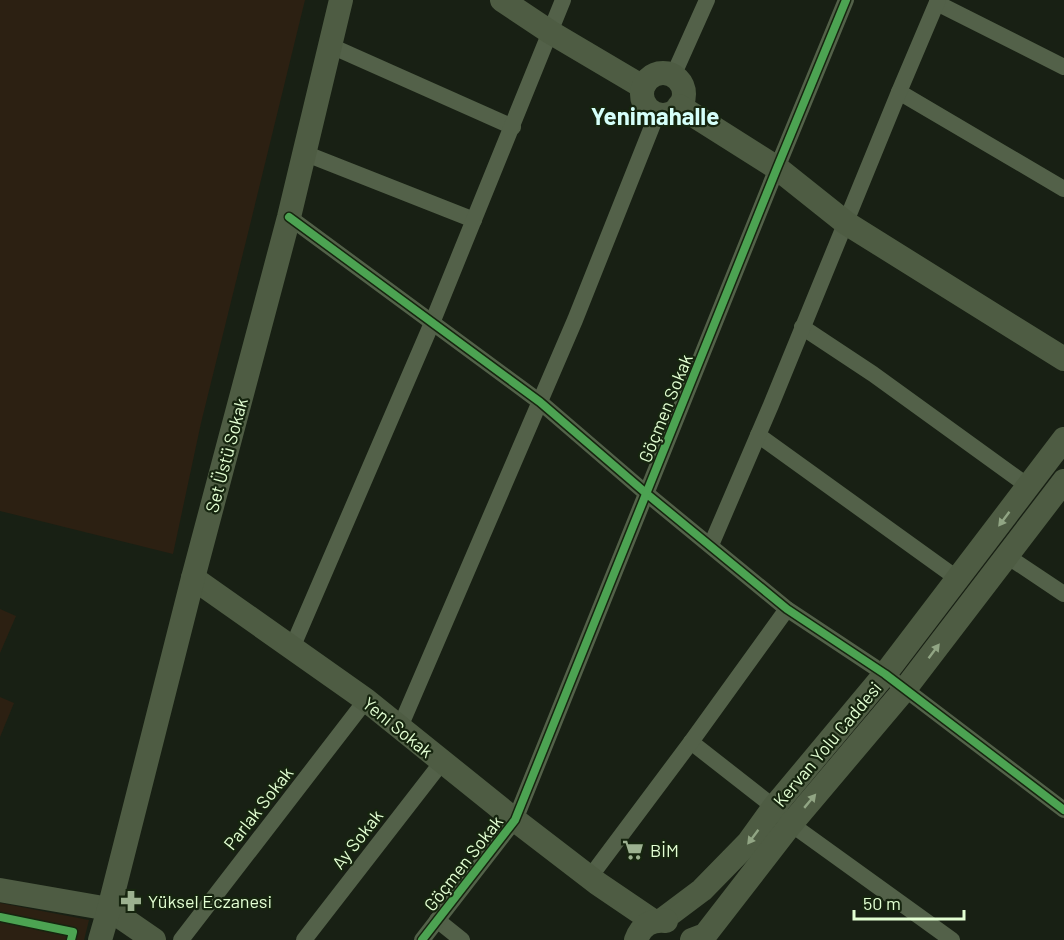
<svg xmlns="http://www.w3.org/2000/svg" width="1064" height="940" font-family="Barlow,sans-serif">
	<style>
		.green { fill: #2c2012 }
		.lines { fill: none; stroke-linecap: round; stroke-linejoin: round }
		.street { stroke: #536149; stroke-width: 16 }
		.secondary { stroke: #4e5c43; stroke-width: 24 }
		.cycleway-casing { stroke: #16250f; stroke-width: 11 }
		.cycleway { stroke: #4ca352; stroke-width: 8 }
		.oneway { fill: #91a584 }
		.labels { text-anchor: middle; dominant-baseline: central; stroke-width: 4.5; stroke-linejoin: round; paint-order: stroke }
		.street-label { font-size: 18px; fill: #e3ffd3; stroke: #16250f }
		.poi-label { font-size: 18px; fill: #e3ffd3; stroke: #16250f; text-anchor: start }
		.district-label { font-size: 24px; font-weight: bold; fill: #d5fffa; stroke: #16250f }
	</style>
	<rect width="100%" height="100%" fill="#182014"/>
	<!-- green -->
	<g class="green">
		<path d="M0 0H305L249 229 201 423 173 554 0 511Z"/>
		<path d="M0 609 16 616 0 653Z"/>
		<path d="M0 697 14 703 0 737Z"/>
		<path d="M0 903 89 920 84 940H0Z"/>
	</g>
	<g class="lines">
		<!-- street -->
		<g class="street">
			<path d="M937 3 1064 67"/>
			<path d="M331 46 513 127"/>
			<path d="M673 76 707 0"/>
			<path d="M899 92 1064 189"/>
			<path d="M304 153 474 220"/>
			<path d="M289 217 540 402 647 494 787 609 885 674 1064 810"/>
			<path d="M802 327 873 374 1028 486"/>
			<path d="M758 435 958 579"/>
			<path d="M711 545 771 405 899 92 938 0"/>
			<path d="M1007 556 1064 594"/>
			<path d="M292 648 432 323 563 0"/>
			<path d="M400 727 575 320 657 114"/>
			<path d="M691 742 774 807 791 824 952 940"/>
			<path d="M590 877 691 742 787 609"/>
			<path d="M437 920 462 940"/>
			<path d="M181 940 366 700"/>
			<path d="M304 940 442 762"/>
			<path d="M422 940 515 820 777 168 846 0"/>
		</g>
		<!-- secondary -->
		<g class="secondary">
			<path d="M502 0 550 32 643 87"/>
			<circle cx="663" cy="94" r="21"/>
			<path d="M679 106 777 168 846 223 1064 359"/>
			<path d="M193 578 366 700 515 820 597 883 653 921"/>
			<path d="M0 890 109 909 154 940"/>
			<path d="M662 920 702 890 748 843 774 807 885 674 1064 439"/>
			<path d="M100 940 109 909 193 578 289 217 341 0"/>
			<path d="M636 940C641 926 651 919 666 921"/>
			<path d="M692 940 705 935 791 824 905 689 1064 481"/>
		</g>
		<defs>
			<g id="cycleway">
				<path d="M289 217 540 402 647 494 787 609 885 674 1064 810"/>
				<path d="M0 917 73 932 71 940"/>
				<path d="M422 940 515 820 777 168 846 0"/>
			</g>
		</defs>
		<!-- cycleway casing -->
		<use href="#cycleway" class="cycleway-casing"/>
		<!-- cycleway -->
		<use href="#cycleway" class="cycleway"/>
	</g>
	<!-- one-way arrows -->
	<defs><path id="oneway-solid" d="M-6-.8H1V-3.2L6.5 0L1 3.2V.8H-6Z" transform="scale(1.5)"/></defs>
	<g class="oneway">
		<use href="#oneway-solid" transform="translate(1004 519) rotate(127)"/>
		<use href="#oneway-solid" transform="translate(934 651) rotate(-53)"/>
		<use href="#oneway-solid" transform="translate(810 801) rotate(-50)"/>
		<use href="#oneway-solid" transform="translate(753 837) rotate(127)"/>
	</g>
	<!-- icons -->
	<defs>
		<symbol id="supermarket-bare" viewBox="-9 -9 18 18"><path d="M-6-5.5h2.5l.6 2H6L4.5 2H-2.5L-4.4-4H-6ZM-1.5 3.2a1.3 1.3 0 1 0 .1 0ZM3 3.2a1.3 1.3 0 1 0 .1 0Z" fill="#9cb190" stroke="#16250f" stroke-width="2.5" paint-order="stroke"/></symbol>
		<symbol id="pharmacy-bare" viewBox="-9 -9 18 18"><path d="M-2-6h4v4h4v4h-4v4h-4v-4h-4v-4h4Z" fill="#9cb190" stroke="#16250f" stroke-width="2.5" paint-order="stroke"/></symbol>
	</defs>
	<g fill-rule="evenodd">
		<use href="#supermarket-bare" x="618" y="835" width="30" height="30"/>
		<use href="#pharmacy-bare" x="116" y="886" width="30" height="30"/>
	</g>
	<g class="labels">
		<!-- street labels -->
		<g class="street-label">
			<text transform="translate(665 408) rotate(-68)">Göçmen Sokak</text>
			<text transform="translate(226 455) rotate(-75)">Set Üstü Sokak</text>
			<text transform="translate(398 727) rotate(39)">Yeni Sokak</text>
			<text transform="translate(827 744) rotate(-50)">Kervan Yolu Caddesi</text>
			<text transform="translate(258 808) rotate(-52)">Parlak Sokak</text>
			<text transform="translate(357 839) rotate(-52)">Ay Sokak</text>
			<text transform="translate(463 863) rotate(-52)">Göçmen Sokak</text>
		</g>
		<!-- poi labels -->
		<g class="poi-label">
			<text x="650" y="850">BİM</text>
			<text x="148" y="901">Yüksel Eczanesi</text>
		</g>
		<!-- district labels -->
		<g class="district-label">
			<text x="655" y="115">Yenimahalle</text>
		</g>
	</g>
	<!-- scale -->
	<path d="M854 910v9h110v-9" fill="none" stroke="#e3ffd3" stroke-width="3"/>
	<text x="863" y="910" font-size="18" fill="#e3ffd3" stroke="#16250f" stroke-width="4.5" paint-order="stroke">50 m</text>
</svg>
